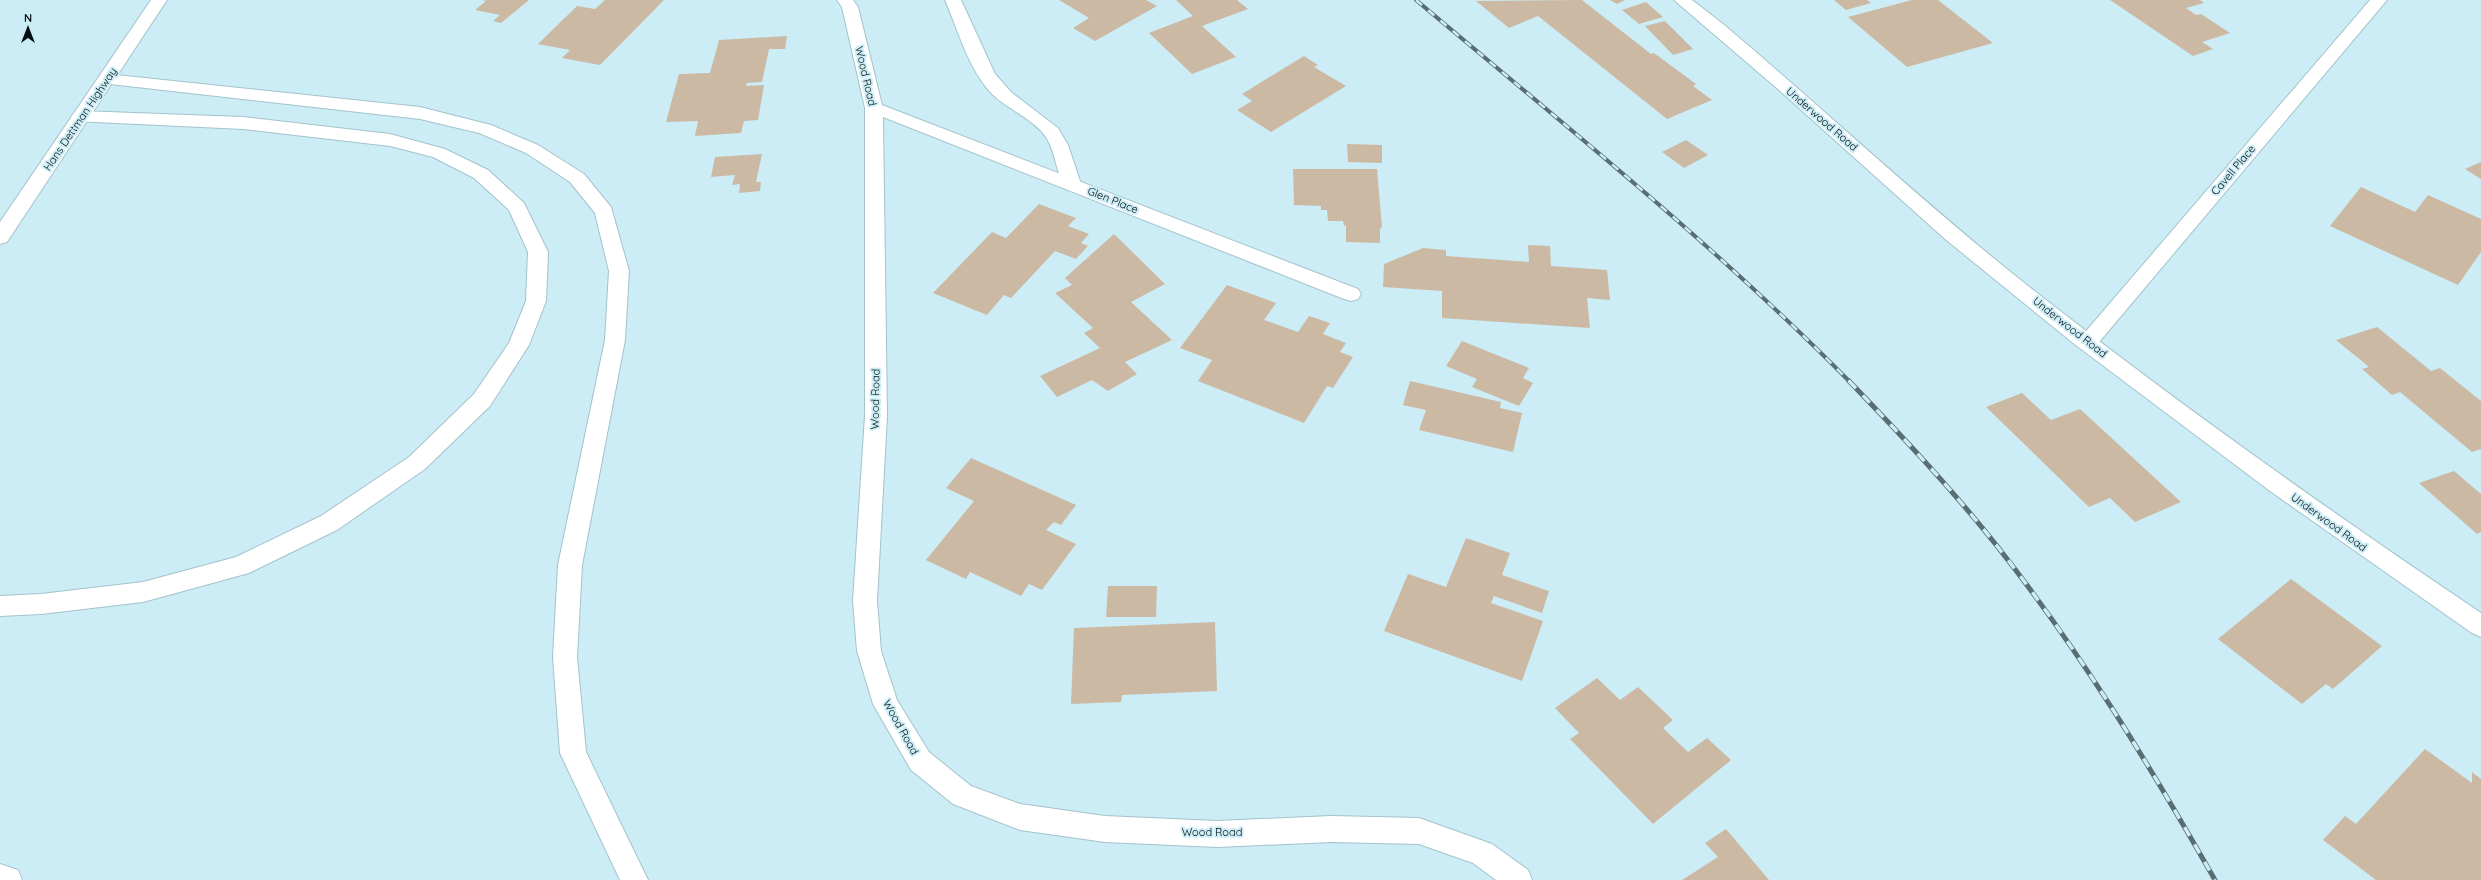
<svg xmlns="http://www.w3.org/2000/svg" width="2481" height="880" font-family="Quicksand,sans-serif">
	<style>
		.building { fill: #ccb9a4 }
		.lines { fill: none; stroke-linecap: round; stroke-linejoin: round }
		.service-casing { stroke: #a3c3cb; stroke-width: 2 }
		.minor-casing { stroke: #a3c3cb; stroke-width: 2 }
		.tertiary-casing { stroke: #a3c3cb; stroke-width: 2 }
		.secondary-casing { stroke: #a3c3cb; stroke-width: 2 }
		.motorway-casing { stroke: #a3c3cb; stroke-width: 2 }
		.service { fill: #fff; fill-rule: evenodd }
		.minor { fill: #fff; fill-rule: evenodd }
		.tertiary { fill: #fff; fill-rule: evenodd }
		.secondary { fill: #fff; fill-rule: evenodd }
		.motorway { fill: #fff; fill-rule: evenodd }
		.rail-far1-casing { stroke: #596d72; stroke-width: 4 }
		.rail-casing { stroke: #596d72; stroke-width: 5 }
		.rail-far1 { stroke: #ccedf5; stroke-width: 2.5; stroke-dasharray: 8; stroke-linecap: butt }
		.rail { stroke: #ccedf5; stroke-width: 3.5; stroke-dasharray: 10; stroke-linecap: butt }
		.labels { text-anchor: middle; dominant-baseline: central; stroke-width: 4; stroke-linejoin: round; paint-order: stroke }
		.street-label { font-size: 11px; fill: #050f12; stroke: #ccedf5 }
	</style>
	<rect width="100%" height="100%" fill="#ccedf5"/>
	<!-- building -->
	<g class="building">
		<path d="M482 0H529L501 23 493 21 500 15 475 10 486 1Z"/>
		<path d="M605 0H664L600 65 562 58 570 50 538 44 577 6 595 9Z"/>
		<path d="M1059 0H1146L1157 6 1095 41 1073 28 1089 18Z"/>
		<path d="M1176 0H1237L1248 9 1202 26 1236 57 1192 74 1149 33 1193 16Z"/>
		<path d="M1582 0 1651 54 1654 53 1696 84 1693 86 1712 100 1667 119 1538 16 1509 28 1476 1Z"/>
		<path d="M1610 0H1625L1617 4Z"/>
		<path d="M1834 0H1867L1871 3 1846 10Z"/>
		<path d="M1912 0H1938L1993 43 1907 67 1848 17Z"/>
		<path d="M2110 0H2200L2204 3 2186 8 2196 15 2201 14 2230 33 2202 42 2213 49 2193 56Z"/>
		<path d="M1646 2 1663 17 1639 24 1622 10Z"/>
		<path d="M1665 21 1693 49 1673 55 1645 26Z"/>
		<path d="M787 36 785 49H769L762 82 747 83 746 86 764 85 758 120 744 121 741 133 695 136 698 121 666 122 679 74 710 73 719 40Z"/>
		<path d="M1304 56 1318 65 1314 67 1346 86 1271 132 1237 110 1252 101 1242 94Z"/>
		<path d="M1686 140 1708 155 1684 168 1662 152Z"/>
		<path d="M1347 144 1382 145V163L1348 162Z"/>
		<path d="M762 154 756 182H761L760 191 739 193 740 184 732 185 735 175 711 177 715 157Z"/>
		<path d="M2481 162V179L2465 169Z"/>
		<path d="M1293 169H1377L1382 227 1380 228V243L1346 242V225L1344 226 1343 221H1328L1327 210H1321V206L1294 205Z"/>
		<path d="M2361 187 2415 212 2428 195 2481 219V252L2458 285 2330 226Z"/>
		<path d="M1039 204 1076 218 1068 226 1089 234 1081 243 1088 246 1076 259 1055 251 1011 298 1004 295 987 315 933 293 992 232 1006 238Z"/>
		<path d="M1114 234 1165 284 1131 302 1172 340 1125 362 1137 374 1108 391 1092 380 1057 397 1040 376 1100 348 1084 333 1093 328 1055 293 1072 285 1065 278Z"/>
		<path d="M1528 245 1550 246 1551 266 1607 270 1610 300 1587 298 1590 328 1442 318V291L1383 287 1384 264 1423 248 1446 250V256L1529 262Z"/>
		<path d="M1227 285 1276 303 1264 320 1298 332 1309 316 1330 323 1323 334 1346 343 1340 352 1353 357 1333 388 1327 386 1304 423 1198 381 1212 360 1180 348Z"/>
		<path d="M2377 327 2431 371 2440 368 2481 401V449L2472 452 2400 392 2392 395 2362 369 2369 367 2336 340Z"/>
		<path d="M1462 341 1529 368 1523 378 1533 383 1519 406 1472 387 1477 379 1446 366Z"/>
		<path d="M1410 381 1501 402 1500 408 1522 413 1513 452 1419 430 1426 410 1403 405Z"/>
		<path d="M2022 393 2051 420 2080 409 2181 502 2135 522 2110 498 2089 507 1986 407Z"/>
		<path d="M971 458 1076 505 1061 525 1054 522 1046 530 1076 544 1042 590 1029 584 1021 596 970 572 966 579 926 560 974 501 946 488Z"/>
		<path d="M2454 471 2481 494V532L2477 534 2419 483Z"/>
		<path d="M1466 538 1510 553 1502 575 1549 591 1542 613 1494 596 1491 603 1543 621 1522 681 1384 631 1408 574 1446 587Z"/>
		<path d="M2291 579 2382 646 2333 689 2326 684 2302 704 2218 639Z"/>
		<path d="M1108 586H1157L1156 617H1106Z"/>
		<path d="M1215 622 1217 691 1122 695 1121 702 1071 704 1074 628Z"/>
		<path d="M1597 678 1620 700 1638 687 1673 720 1663 728 1688 752 1707 738 1731 760 1653 824 1570 739 1579 733 1555 708Z"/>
		<path d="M2425 749 2472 783V772L2481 779V880H2376L2323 840 2345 816 2356 824Z"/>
		<path d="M1726 829 1769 880H1682L1718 857 1705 843Z"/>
	</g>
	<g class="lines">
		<defs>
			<path id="service" d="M945 0H961L995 74 1012 93 1058 128 1068 145 1081 184 1079 188 1072 190 1065 188C1056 173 1056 153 1046 137 1033 119 1009 110 993 95 968 69 959 32 945 0Z"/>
			<g id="minor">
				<path d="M837 0H853L858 7 882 105 1358 289 1361 294 1358 299 1351 301 1344 299 883 117 887 416 877 601 881 651 897 700 929 752 971 786 1020 804 1105 816 1217 821 1331 816 1419 818 1492 844 1528 870 1532 880H1496L1473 863 1419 844 1331 842 1217 847 1105 842 1020 830 953 804 911 770 873 704 857 651 853 601 865 416V108L842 7Z"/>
				<path d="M2370 0H2387L2095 347 2088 350 2081 347 2078 342 2081 337Z"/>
			</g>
			<path id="tertiary" d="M151 0H167L7 242 0 244V222Z"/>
			<path id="secondary" d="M1674 0H1692L1723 24C1824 109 1920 200 2023 282 2171 399 2325 508 2481 613V637L2472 633 2270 491 2073 343 1945 239 1779 90Z"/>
			<g id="motorway">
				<path d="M107 74 420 107 491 125 538 145 584 174 611 207 629 271 625 340 582 565 577 657 586 752 648 880H620L560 753 553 657 558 565 605 340 609 271 595 213 570 182 526 153 479 133 420 119 101 83 98 79 101 75Z"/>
				<path d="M80 111 243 117 390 134 445 149 488 170 524 203 548 252 546 301 529 345 490 406 425 469 337 530 249 573 143 602 41 614 0 616V596L41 594 143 582 236 557 321 516 409 457 474 394 509 343 526 301 528 252 509 210 474 178 433 157 390 146 243 129 74 121 71 117 74 113Z"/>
				<path d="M0 864 18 870 22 880H0Z"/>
			</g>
		</defs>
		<!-- service casing -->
		<use href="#service" class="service-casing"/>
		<!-- minor casing -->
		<use href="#minor" class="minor-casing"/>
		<!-- tertiary casing -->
		<use href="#tertiary" class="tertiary-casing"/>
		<!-- secondary casing -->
		<use href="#secondary" class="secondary-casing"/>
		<!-- motorway casing -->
		<use href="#motorway" class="motorway-casing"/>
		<!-- service -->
		<use href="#service" class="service"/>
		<!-- minor -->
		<use href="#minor" class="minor"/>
		<!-- tertiary -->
		<use href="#tertiary" class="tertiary"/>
		<!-- secondary -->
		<use href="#secondary" class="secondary"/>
		<!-- motorway -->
		<use href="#motorway" class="motorway"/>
		<defs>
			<path id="rail-far1" d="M1416 0C1563 124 1715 245 1850 382"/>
			<path id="rail" d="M1849 381C1900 434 1951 488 1997 546 2080 651 2149 764 2215 880"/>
		</defs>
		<!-- rail-far1 casing -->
		<use href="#rail-far1" class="rail-far1-casing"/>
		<!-- rail casing -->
		<use href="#rail" class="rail-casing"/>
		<!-- rail-far1 -->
		<use href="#rail-far1" class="rail-far1"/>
		<!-- rail -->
		<use href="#rail" class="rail"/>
	</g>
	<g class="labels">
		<!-- street labels -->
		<g class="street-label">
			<text transform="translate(866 76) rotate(77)">Wood Road</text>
			<text transform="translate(80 119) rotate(-56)">Hans Dettman Highway</text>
			<text transform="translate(1822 119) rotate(41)">Underwood Road</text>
			<text transform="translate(2233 170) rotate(-50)">Cavell Place</text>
			<text transform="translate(1113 200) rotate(22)">Glen Place</text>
			<text transform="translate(2070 327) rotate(38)">Underwood Road</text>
			<text transform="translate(875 399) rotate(-89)">Wood Road</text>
			<text transform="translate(2329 522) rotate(36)">Underwood Road</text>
			<text transform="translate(901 727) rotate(61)">Wood Road</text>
			<text x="1212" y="832">Wood Road</text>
		</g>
	</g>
	<!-- north arrow -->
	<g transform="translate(28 28)" stroke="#ccedf5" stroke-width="3" paint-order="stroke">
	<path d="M0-3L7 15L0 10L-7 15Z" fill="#050f12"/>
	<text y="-6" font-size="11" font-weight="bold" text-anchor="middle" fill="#050f12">N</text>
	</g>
</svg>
